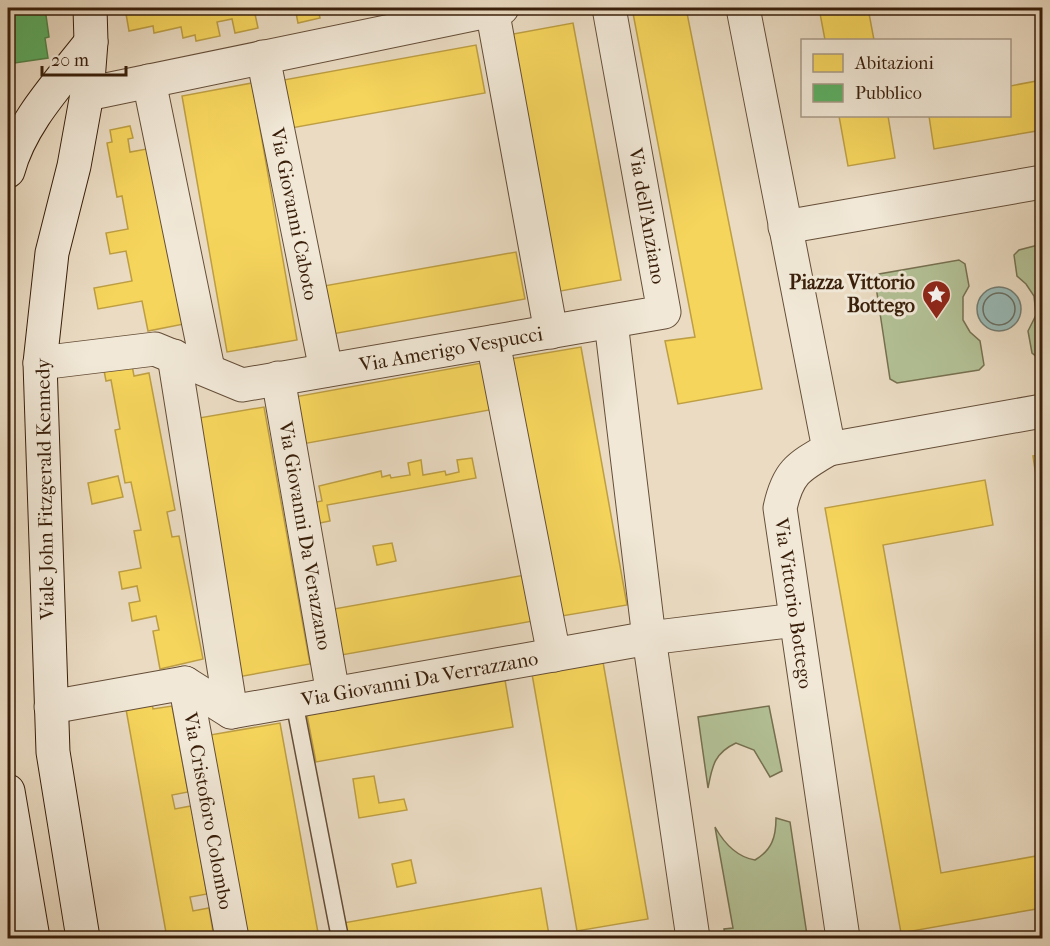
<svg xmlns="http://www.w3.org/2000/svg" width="1050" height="946" font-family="'IM FELL French Canon',serif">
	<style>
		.green { fill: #b3c196; stroke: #767050; stroke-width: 1.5 }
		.water { fill: #98bab7; stroke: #727c72; stroke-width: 1.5 }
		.homes { fill: #f6d55c; stroke: #bd9e43; stroke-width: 1.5 }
		.public { fill: #5aae61; stroke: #508347; stroke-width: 1.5 }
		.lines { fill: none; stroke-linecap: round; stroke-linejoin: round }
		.shore { stroke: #686c60; stroke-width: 1.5 }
		.lane-casing { stroke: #654e38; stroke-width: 19 }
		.street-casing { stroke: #654e38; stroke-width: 35 }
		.secondary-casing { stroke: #391f0a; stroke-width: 35 }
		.lane { stroke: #f1e8d7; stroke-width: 16 }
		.street { stroke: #f1e8d7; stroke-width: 33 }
		.secondary { stroke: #f1e8d7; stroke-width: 33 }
		.labels { text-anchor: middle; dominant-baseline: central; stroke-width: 6; stroke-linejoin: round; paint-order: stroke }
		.street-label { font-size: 20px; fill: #391f0a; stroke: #f1e8d7 }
		.poi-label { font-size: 20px; font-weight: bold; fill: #391f0a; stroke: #f1e8d7; text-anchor: end }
	</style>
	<rect width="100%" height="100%" fill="#eadbc2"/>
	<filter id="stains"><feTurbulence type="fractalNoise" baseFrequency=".00333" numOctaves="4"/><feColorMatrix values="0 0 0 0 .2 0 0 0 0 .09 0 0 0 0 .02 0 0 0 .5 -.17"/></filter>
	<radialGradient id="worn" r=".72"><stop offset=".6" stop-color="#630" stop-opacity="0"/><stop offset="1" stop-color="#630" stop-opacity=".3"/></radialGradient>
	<!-- green -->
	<g class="green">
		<path d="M1042 244V356L1037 357 1032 353 1028 331 1036 315 1034 296 1026 284 1017 276 1014 255 1019 250Z"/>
		<path d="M959 260 965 264 969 286 963 297V320L970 332 980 341 984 365 979 370 897 383 890 379 875 280 879 274Z"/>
		<path d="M769 706 782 771 770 777 754 750 736 743C714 753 712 767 708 788L698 717Z"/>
		<path d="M776 818 790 822 807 935 785 938H725L724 929 733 928 715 827C724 843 736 857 755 860 772 850 776 837 776 818Z"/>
	</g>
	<!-- water -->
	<circle class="water" cx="999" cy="309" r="22"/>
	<!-- homes -->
	<g class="homes">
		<path d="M125 8H287L255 14 258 28 235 33 232 19 217 22 220 36 196 41 195 35 183 38 181 27 154 33 153 26 129 31Z"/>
		<path d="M295 8H318L320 18 298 23Z"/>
		<path d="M632 8H686L762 389 678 404 665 341 695 337Z"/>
		<path d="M819 8H868L874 40H825Z"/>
		<path d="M573 23 621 280 550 293 502 36Z"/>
		<path d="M476 45 485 93 286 129 278 81Z"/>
		<path d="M1042 80V130L934 149 929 116H1010V86Z"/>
		<path d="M252 83 297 340 227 352 182 96Z"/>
		<path d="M839 116H888L895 158 848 166Z"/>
		<path d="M130 126 133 138 128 139 130 152 152 148 184 324 148 331 142 301 98 309 94 288 132 281 126 251 110 254 106 233 128 229 122 196 117 197 107 143 112 142 110 130Z"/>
		<path d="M516 252 525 299 327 335 318 287Z"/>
		<path d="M581 347 627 605 556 617 510 359Z"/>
		<path d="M131 360 134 376 149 373 175 510 167 512 172 537 179 536 203 659 160 669 153 631 159 630 156 616 132 621 129 603 140 601 137 586 122 589 119 572 141 568 134 531 141 530 131 482 125 483 115 430 120 429 111 380 106 381 103 365Z"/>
		<path d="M487 362 495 409 297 445 289 398Z"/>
		<path d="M264 407 310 664 238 677 193 419Z"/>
		<path d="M1042 455V482L1037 483 1033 456Z"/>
		<path d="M472 458 476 478 327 505 330 521 310 525 306 504 322 501 319 486 381 471 382 477 390 475 391 478 410 475 408 463 421 460 423 475 445 471 446 475 459 472 457 460Z"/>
		<path d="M118 476 123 497 92 504 88 483Z"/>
		<path d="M985 480 993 525 883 545 941 873 1042 855V908L901 933 825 508Z"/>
		<path d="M392 543 396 561 377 565 373 546Z"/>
		<path d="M525 575 533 621 336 656 328 610Z"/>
		<path d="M603 662 648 919 577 931 532 674Z"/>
		<path d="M505 680 513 727 316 762 307 715Z"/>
		<path d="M150 693 153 709 172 706 188 792 172 795 175 809 191 806 207 894 190 897 193 911 209 908 214 938H167L124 698Z"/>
		<path d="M280 723 319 938H246L210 735Z"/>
		<path d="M374 776 379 803 404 799 407 810 359 818 353 779Z"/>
		<path d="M411 860 416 883 397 887 392 864Z"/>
		<path d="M541 888 549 935 528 938H346L343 923Z"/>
	</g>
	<!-- public -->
	<path class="public" d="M8 8H45L49 37 45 38 48 58 8 64Z"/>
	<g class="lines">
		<!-- shore -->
		<circle class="shore" cx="999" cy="309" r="16"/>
		<defs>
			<path id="lane" d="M294 701 340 938"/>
			<g id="street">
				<path id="s1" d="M743 8 829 449C798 467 788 472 780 508L843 938"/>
				<path d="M492 9 551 332"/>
				<path id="s2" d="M263 57 326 370"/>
				<path d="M149 81 208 369"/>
				<path d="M87 94 502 8"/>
				<path d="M785 227 1042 182"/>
				<path d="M611 322 649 638 693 938"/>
				<path d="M493 342 554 655"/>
				<path d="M174 356 231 712"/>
				<path id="s3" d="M40 363 155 349 242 385 664 312 609 8"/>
				<path id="s4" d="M278 378 333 694"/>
				<path d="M829 449 1042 411"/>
				<path id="s5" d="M185 683 232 938"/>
				<path id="s6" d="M51 707 185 683 231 712 649 638 796 620"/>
			</g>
			<g id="secondary">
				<path d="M8 171C21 122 60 82 91 42"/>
				<path d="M8 791 33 938"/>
				<path d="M83 938 53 752 40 363 52 253 74 166 87 94 91 42 90 8"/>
			</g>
		</defs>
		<!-- lane casing -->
		<use href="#lane" class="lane-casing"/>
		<!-- street casing -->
		<use href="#street" class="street-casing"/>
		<!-- secondary casing -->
		<use href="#secondary" class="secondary-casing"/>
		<!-- lane -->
		<use href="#lane" class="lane"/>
		<!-- street -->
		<use href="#street" class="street"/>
		<!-- secondary -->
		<use href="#secondary" class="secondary"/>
	</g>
	<!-- icons -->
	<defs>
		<symbol id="sight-pin" viewBox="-11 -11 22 30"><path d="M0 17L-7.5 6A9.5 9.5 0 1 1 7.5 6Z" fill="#8f2418" stroke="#f1e8d7"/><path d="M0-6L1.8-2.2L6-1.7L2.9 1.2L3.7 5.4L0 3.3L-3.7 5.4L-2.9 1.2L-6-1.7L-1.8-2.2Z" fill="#fff"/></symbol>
	</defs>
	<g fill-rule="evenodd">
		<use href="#sight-pin" x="920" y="278" width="33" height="45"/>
	</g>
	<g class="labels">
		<!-- street labels -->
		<g class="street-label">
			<text stroke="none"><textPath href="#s2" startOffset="160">Via Giovanni Caboto</textPath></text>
			<text transform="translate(647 216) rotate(80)">Via dell'Anziano</text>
			<text stroke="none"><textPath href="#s3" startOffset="422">Via Amerigo Vespucci</textPath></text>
			<text transform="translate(45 489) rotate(-91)">Viale John Fitzgerald Kennedy</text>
			<text stroke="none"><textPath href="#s4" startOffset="160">Via Giovanni Da Verazzano</textPath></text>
			<text stroke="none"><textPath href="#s1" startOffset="626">Via Vittorio Bottego</textPath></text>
			<text stroke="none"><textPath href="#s6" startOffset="382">Via Giovanni Da Verrazzano</textPath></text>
			<text stroke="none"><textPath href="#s5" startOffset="130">Via Cristoforo Colombo</textPath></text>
		</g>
		<!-- poi labels -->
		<g class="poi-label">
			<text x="915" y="282">Piazza Vittorio<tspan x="915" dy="23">Bottego</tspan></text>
		</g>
	</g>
	<!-- margin -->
	<rect width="1050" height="946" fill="none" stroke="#eadbc2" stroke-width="30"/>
	<rect x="9" y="9" width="1032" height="928" fill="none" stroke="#391f0a" stroke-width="3"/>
	<rect x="15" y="15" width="1020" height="916" fill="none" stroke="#391f0a" stroke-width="1.5"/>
	<!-- legend -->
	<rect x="801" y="39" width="210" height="78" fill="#f1e8d7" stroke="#a79885" stroke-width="1.5"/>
	<rect x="813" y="54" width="30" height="18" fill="#f6d55c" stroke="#a79885" stroke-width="1.5"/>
	<text x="855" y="69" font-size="18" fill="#391f0a">Abitazioni</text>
	<rect x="813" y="84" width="30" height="18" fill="#5aae61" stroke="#a79885" stroke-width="1.5"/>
	<text x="855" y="99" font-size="18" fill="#391f0a">Pubblico</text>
	<!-- scale -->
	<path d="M42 66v9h84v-9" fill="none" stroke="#391f0a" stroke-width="3"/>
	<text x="51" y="66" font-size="18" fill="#391f0a" stroke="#f1e8d7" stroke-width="4.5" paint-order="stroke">20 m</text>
	<rect width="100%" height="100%" filter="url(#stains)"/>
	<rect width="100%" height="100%" fill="url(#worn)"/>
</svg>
